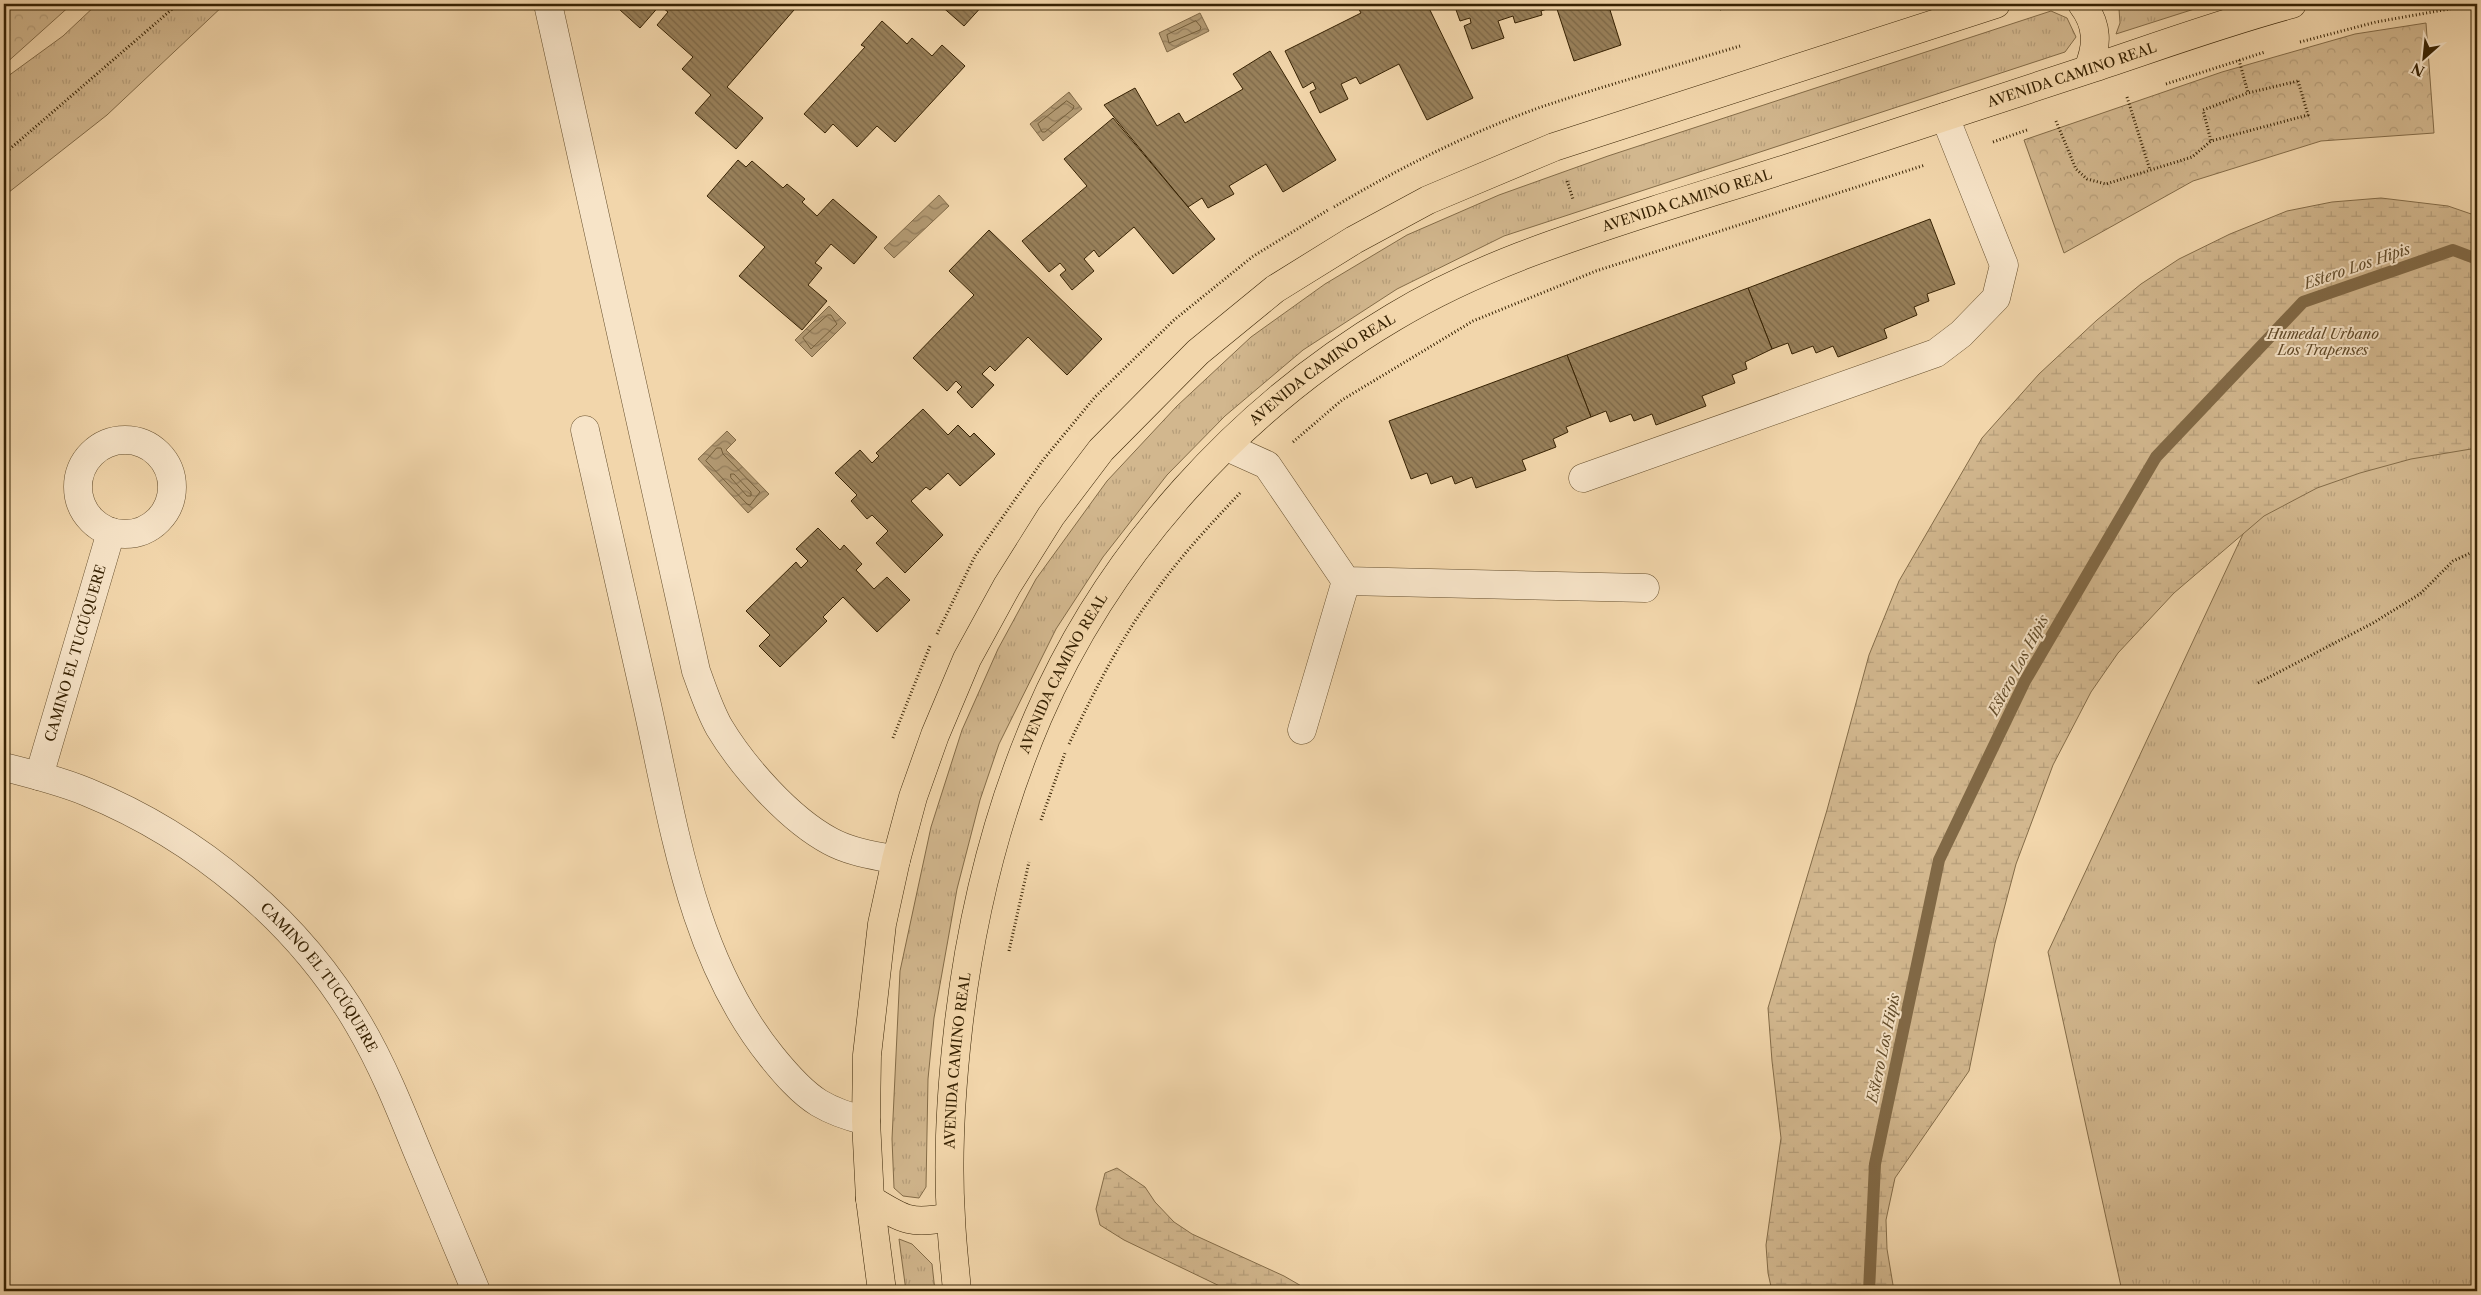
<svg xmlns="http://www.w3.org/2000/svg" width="2481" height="1295" font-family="'Libre Caslon Text',serif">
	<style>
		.grass { fill: url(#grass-tufts); stroke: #846c48 }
		.forest { fill: url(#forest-crowns); stroke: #846c48 }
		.wetland { fill: url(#wetland-marsh); stroke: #846c48 }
		.water { fill: url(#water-waves); stroke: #816946 }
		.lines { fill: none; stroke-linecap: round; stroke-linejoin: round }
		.shore { stroke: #745e3a; stroke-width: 1 }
		.stream { stroke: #816946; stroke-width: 12 }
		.building { fill: url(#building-back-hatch); stroke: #372203 }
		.minor-casing { stroke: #664f2d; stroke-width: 29 }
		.major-casing { stroke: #372203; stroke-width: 29 }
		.path { stroke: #372203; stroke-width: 3; stroke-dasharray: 1 2.5; stroke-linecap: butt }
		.minor { stroke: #f7e4c8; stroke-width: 28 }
		.major { stroke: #f2d6ab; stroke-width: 28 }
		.labels { text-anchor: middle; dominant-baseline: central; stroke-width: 4; stroke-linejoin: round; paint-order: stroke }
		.street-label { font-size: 14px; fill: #372203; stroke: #f7e4c8 }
		.park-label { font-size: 14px; font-style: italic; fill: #5e4726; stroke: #f7e4c8 }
		.water-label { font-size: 15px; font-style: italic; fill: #624c2a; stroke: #f7e4c8 }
	</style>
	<defs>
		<pattern id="grass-tufts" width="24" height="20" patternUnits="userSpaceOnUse" patternTransform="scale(1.25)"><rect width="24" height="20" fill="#d2b78e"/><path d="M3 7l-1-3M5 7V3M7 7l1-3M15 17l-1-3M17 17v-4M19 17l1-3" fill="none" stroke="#b59d79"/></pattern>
		<pattern id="forest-crowns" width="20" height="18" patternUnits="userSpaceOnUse" patternTransform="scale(1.25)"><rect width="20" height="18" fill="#d2b78e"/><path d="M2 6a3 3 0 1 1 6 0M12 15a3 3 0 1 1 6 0" fill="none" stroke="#b59d79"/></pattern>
		<pattern id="wetland-marsh" width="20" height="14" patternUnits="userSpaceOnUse" patternTransform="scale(1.25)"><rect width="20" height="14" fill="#d2b78e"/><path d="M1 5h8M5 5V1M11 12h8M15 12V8" fill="none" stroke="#b59d79"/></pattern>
		<pattern id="water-waves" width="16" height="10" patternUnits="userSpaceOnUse" patternTransform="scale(1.25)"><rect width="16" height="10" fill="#b29972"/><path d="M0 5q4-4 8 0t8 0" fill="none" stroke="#927c5b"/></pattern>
		<pattern id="building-back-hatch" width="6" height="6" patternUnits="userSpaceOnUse" patternTransform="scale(1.25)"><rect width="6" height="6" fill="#98805a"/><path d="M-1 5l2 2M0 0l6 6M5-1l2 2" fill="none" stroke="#7d6848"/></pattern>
	</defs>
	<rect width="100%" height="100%" fill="#f2d6ab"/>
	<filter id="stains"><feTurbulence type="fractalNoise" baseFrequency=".004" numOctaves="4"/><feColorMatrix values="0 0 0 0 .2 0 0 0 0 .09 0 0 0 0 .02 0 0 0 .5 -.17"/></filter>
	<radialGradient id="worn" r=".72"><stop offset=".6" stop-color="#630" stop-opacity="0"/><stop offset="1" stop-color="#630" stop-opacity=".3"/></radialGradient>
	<!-- grass -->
	<g class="grass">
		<path d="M97 4H225L107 115 4 196V79L63 36Z"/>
		<path d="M2114 4H2210L2116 34 2120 23 2119 9Z"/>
		<path d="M2051 11 2067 18 2076 37 2065 52 1504 236 1397 289 1303 350 1225 416 1167 475 1103 557 1056 629 999 744 980 800 957 889 934 1018 928 1079 926 1187 919 1198 903 1196 894 1188 892 1139 900 971 931 827 962 730 998 649 1036 579 1107 481 1177 406 1251 337 1325 284 1407 235 1499 195 1608 156Z"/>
		<path d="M2340 326 2477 361V1291H2122L2048 952Z"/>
		<path d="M899 1239 912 1244 932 1264 935 1291H906Z"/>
	</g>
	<!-- forest -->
	<g class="forest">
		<path d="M4 4H72L4 65Z"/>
		<path d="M2426 23 2434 133 2321 141 2193 181 2064 253 2024 140 2222 72 2355 34Z"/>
	</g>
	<!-- wetland -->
	<g class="wetland">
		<path d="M2381 198 2448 206 2477 216V448L2411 459 2360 473 2317 488 2264 516 2174 593 2118 653 2091 692 2053 765 2016 864 1995 943 1969 1071 1895 1178 1886 1220 1887 1249 1894 1291H1772L1768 1273 1766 1245 1781 1138 1772 1061 1768 1008 1827 810 1869 655 1899 581 1982 438 2039 374 2097 320 2141 284 2179 259 2230 234 2287 211 2332 202Z"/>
		<path d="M1117 1168 1145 1187 1155 1202 1174 1222 1192 1234 1284 1276 1310 1291H1230L1124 1240 1100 1225 1096 1209 1105 1173Z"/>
	</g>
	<!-- water -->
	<g class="water">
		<path d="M1200 13 1209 31 1167 52 1159 33Z"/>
		<path d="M1069 92 1082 109 1043 141 1030 124Z"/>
		<path d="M939 195 949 206 894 258 884 248Z"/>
		<path d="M829 306 846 323 812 357 795 340Z"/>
		<path d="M727 431 736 440 726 450 769 494 748 513 698 459Z"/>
	</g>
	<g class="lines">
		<!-- shore -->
		<g class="shore">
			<path d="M1196 21 1201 27 1200 30 1169 43 1167 35Z"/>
			<path d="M1067 101 1074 106 1073 109 1045 132H1042L1038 124Z"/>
			<path d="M828 315H831L837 324 811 349 803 338Z"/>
			<path d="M717 448H721L723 454 760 492 750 505 747 504 706 461Z"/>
			<path d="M731 474H734L751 492V496H747L731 478Z"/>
		</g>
		<!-- stream -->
		<path class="stream" d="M1869 1291 1875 1164 1939 860 2025 681 2156 457 2303 302 2453 250 2477 259"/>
	</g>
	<!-- building -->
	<g class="building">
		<path d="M625 4H661L640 28 620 10Z"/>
		<path d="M667 4H787L794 10 727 87 763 118 736 149 695 113 711 95 682 69 693 57 657 25 668 12 663 8Z"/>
		<path d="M939 4H984L964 26Z"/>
		<path d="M1356 4H1427L1473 98 1427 120 1399 64 1360 84 1356 77 1341 84 1348 99 1320 113 1310 92 1316 89 1313 82 1303 88 1285 51 1361 13Z"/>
		<path d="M1454 4H1616L1617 7 1610 10 1621 45 1574 61 1556 6 1541 11 1542 15 1515 23 1513 16 1498 21 1504 38 1472 49 1464 26 1471 23 1470 18 1460 21Z"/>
		<path d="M1717 4H1739L1720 10Z"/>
		<path d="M882 21 907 44 912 38 932 56 942 45 965 66 895 142 877 126 857 147 833 124 825 133 804 114 865 47 861 45Z"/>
		<path d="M1270 51 1336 160 1283 192 1266 164 1229 186 1234 194 1208 208 1202 198 1188 207 1104 105 1135 88 1157 126 1179 113 1185 123 1243 89 1233 74Z"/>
		<path d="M1113 118 1215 239 1173 274 1134 227 1099 257 1094 250 1084 259 1094 271 1072 290 1060 275 1066 270 1060 263 1049 272 1022 241 1087 186 1064 159Z"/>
		<path d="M738 160 746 167 752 161 783 188 787 184 805 199 802 202 817 216 833 199 877 237 854 264 831 244 815 263 822 268 808 285 827 301 802 330 739 276 765 247 707 196Z"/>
		<path d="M1930 219 1955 284 1927 294 1929 301 1914 307 1917 315 1884 329 1887 338 1838 357 1833 346 1816 353 1813 346 1792 354 1788 343 1772 349 1748 288Z"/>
		<path d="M989 230 1102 339 1067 375 1028 337 995 371 990 366 982 374 994 385 972 408 957 392 962 387 956 381 947 391 913 358 974 295 949 271Z"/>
		<path d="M1748 288 1772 349 1745 362 1747 369 1732 375 1735 383 1702 396 1706 406 1656 425 1652 414 1634 421 1631 414 1610 422 1606 411 1591 417 1567 355Z"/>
		<path d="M1567 355 1591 417 1566 427 1568 432 1553 439 1556 447 1522 460 1526 470 1476 488 1472 477 1455 484 1452 476 1431 484 1427 473 1411 479 1389 421Z"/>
		<path d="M923 409 948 435 958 425 970 437 974 433 995 454 960 486 948 473 930 490 926 487 911 501 943 535 905 573 876 543 888 531 872 515 867 519 851 501 857 495 835 473 860 450 872 463 879 456 876 453Z"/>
		<path d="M818 528 840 550 844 545 862 564 856 570 874 589 887 577 910 600 877 632 843 597 823 617 827 621 780 667 759 646 770 635 746 611 796 562 801 568 808 561 796 549Z"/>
	</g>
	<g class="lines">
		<defs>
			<g id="minor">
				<path d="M548 4 696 671C703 690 709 709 719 727 743 767 789 819 830 841 850 852 873 855 896 860"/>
				<path d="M585 430C605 519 625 608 645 696 673 819 690 956 772 1057 785 1073 801 1092 819 1103 834 1112 850 1117 866 1121"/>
				<circle cx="125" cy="487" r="47"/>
				<path d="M1227 447 1267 465 1346 581 1645 588"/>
				<path d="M1583 478 1936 353 1961 334 1996 298 2004 265 1945 117"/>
				<path d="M1302 730 1346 581"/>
				<path id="s1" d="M4 767C32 774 60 781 87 792 197 837 299 921 359 1025 382 1064 399 1106 416 1148 436 1196 456 1243 476 1291"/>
				<path id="s2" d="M39 776 111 532"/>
			</g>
			<g id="major">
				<path d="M2082 4C2098 25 2098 45 2088 69"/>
				<path d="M870 1199C904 1220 910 1225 950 1217"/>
				<path d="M882 1291 870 1199 866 1121 867 1055 882 924 896 860 913 797 935 735 967 659 1007 586 1051 516 1101 450 1198 352 1275 289 1354 240 1428 200 1554 147 1996 4"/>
				<path id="s3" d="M957 1291C955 1267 952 1243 951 1218 947 1156 951 1092 958 1030 970 923 995 817 1038 717 1109 552 1240 408 1394 317 1475 268 1565 239 1655 210 1718 190 1781 171 1844 150 1927 123 2010 95 2093 68 2159 46 2225 22 2292 4"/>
			</g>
		</defs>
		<!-- minor casing -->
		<use href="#minor" class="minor-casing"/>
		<!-- major casing -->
		<use href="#major" class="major-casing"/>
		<!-- path -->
		<g class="path">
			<path d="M2300 42 2376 22 2477 4"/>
			<path d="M2239 60 2248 93"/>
			<path d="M2298 81 2308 115 2211 141 2203 110 2248 93Z"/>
			<path d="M2166 84 2265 52"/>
			<path d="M2127 97 2150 170"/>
			<path d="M2056 121 2076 169 2087 179 2106 184 2192 157 2211 141"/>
			<path d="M1993 142 2027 130"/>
			<path d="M4 154 178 4"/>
			<path d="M1567 181 1573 199"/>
			<path d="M1334 207C1399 168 1469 133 1541 107 1607 85 1674 66 1740 46"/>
			<path d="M1293 442 1342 400 1473 321 1596 271 1925 165"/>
			<path d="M937 634 975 556 1043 460 1095 397 1174 320 1252 257 1328 210"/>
			<path d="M2258 683 2373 623 2420 594 2453 561 2477 550"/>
			<path d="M893 738 930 646"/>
			<path d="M1069 744C1093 694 1118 643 1151 598 1177 560 1209 526 1240 493"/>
			<path d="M1041 820 1065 753"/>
			<path d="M1009 951 1029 862"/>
		</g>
		<!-- minor -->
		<use href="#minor" class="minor"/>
		<!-- major -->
		<use href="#major" class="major"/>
	</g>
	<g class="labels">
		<!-- street labels -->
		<g class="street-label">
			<text stroke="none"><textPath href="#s3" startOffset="1851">AVENIDA CAMINO REAL</textPath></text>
			<text stroke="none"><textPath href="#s3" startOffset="1446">AVENIDA CAMINO REAL</textPath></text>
			<text stroke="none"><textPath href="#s3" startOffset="1041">AVENIDA CAMINO REAL</textPath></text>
			<text stroke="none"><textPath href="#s2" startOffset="128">CAMINO EL TUCÚQUERE</textPath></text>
			<text stroke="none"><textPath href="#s3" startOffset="636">AVENIDA CAMINO REAL</textPath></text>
			<text stroke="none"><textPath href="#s1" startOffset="389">CAMINO EL TUCÚQUERE</textPath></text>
			<text stroke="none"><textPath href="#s3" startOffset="231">AVENIDA CAMINO REAL</textPath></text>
		</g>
		<!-- park labels -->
		<g class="park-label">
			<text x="2323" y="334">Humedal Urbano<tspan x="2323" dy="16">Los Trapenses</tspan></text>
		</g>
		<!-- water labels -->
		<g class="water-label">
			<text transform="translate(2357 266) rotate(-19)">Estero Los Hipis</text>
			<text transform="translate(2018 665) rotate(-62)">Estero Los Hipis</text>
			<text transform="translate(1883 1048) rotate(-78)">Estero Los Hipis</text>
		</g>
	</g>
	<!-- margin -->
	<rect width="2481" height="1295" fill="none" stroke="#f2d6ab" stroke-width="20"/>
	<rect x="5" y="5" width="2471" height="1285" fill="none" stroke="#372203" stroke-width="2.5"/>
	<rect x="10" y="10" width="2461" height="1275" fill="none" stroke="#372203"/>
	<!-- north arrow -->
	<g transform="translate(2424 58) rotate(207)" stroke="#f7e4c8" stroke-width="4" paint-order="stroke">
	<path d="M0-4L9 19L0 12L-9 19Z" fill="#372203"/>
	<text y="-8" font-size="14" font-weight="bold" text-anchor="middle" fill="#372203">N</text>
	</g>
	<rect width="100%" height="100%" filter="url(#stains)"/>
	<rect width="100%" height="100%" fill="url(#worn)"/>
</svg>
